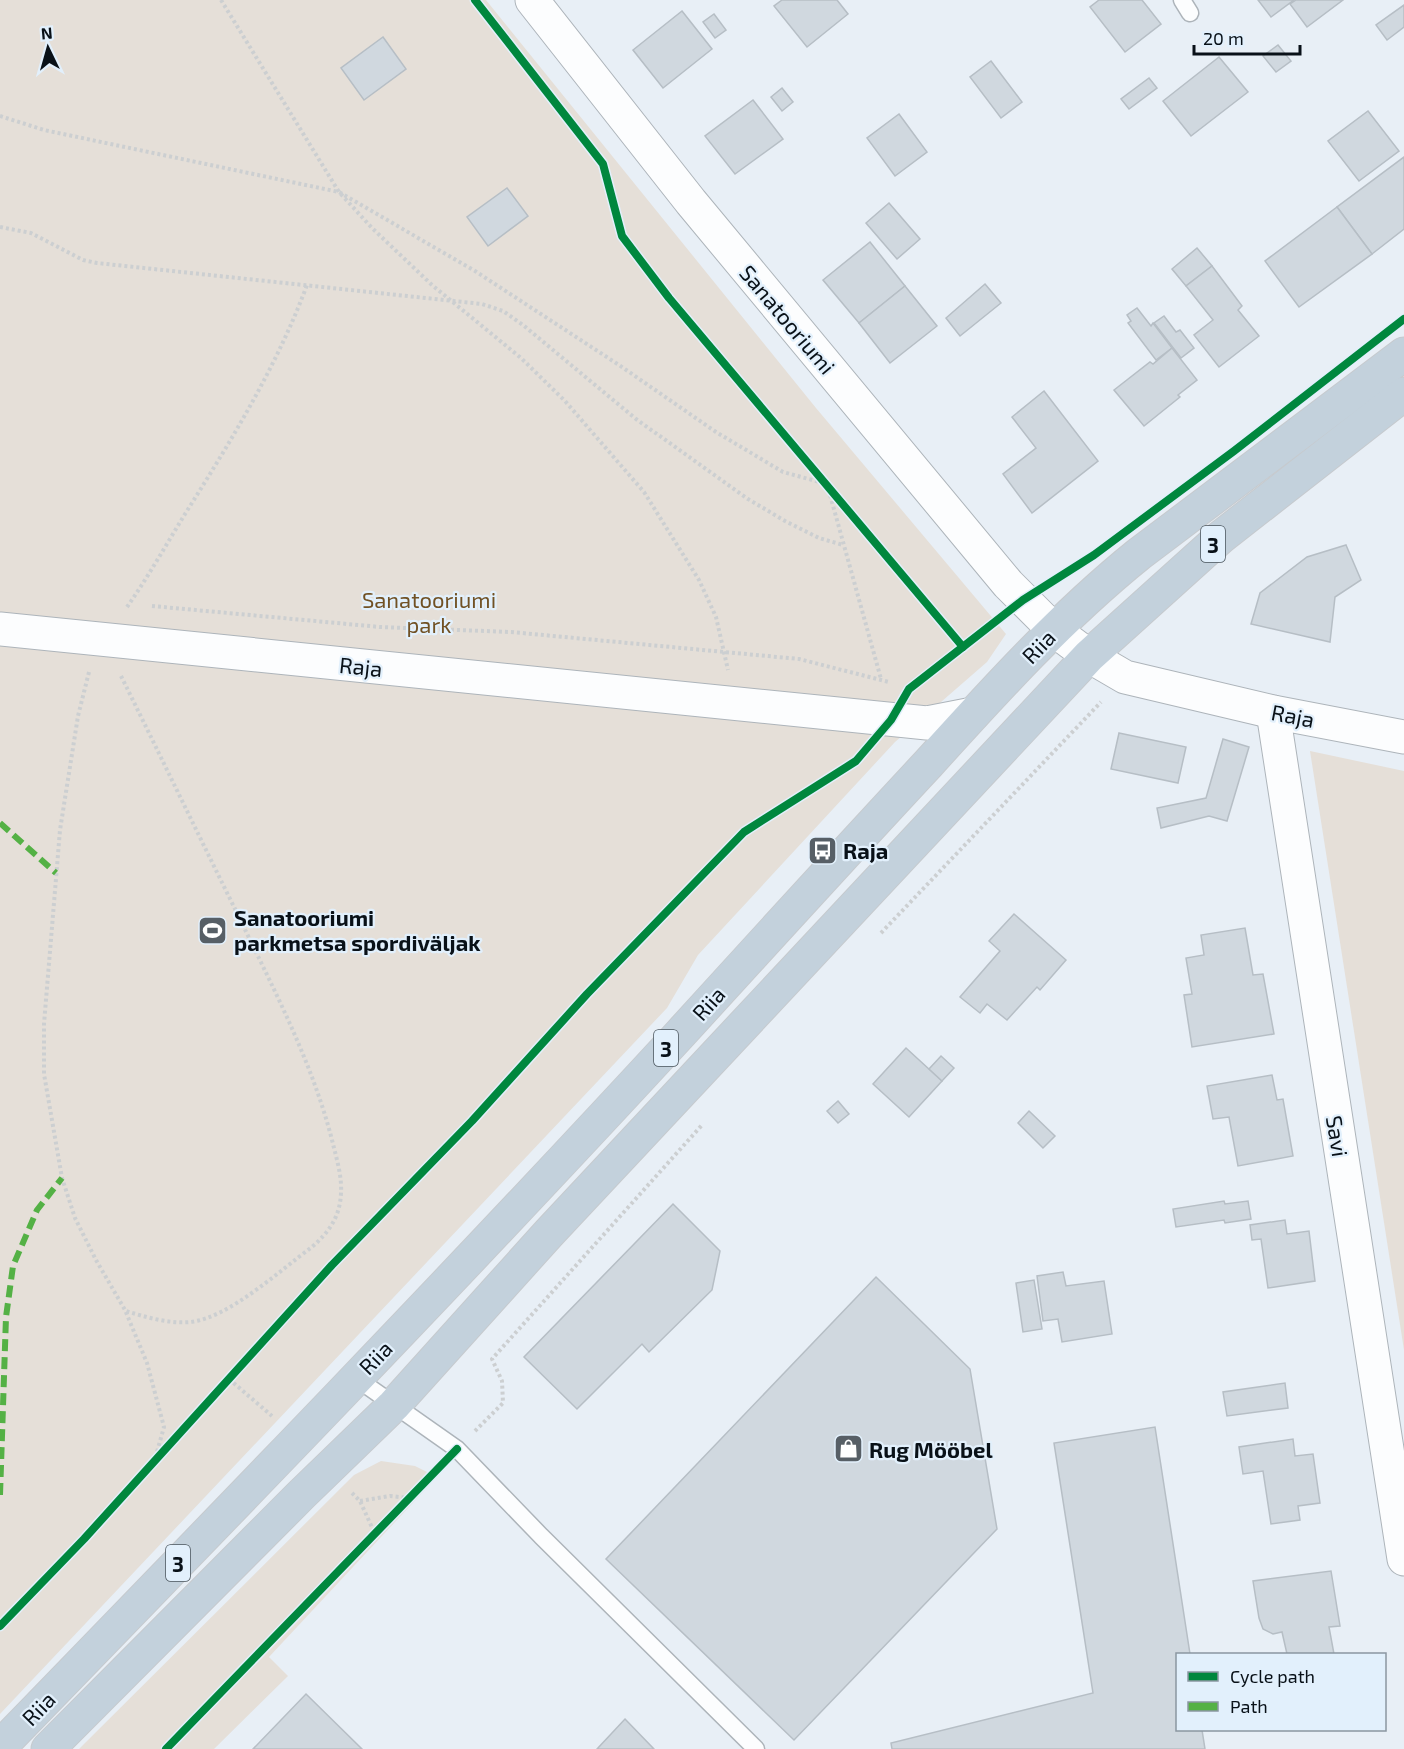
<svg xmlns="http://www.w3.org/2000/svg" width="1404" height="1749" font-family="'Exo 2',sans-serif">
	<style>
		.green { fill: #e5dfd8 }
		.building { fill: #d0d8df; stroke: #b6bec5; stroke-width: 1.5 }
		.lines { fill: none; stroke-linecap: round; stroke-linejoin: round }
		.lane-casing { stroke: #adb4ba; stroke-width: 19 }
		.street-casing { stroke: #adb4ba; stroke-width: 35 }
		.highway-casing { stroke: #c6cace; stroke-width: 35 }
		.path { stroke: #cccfd1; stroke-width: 4; stroke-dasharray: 3 3; stroke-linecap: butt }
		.lane { stroke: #fcfdfe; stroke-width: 16 }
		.street { stroke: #fcfdfe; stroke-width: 33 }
		.highway { stroke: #c3d1dc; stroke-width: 33 }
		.quiet { stroke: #54b145; stroke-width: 6; stroke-dasharray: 12 6; stroke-linecap: butt }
		.cycleway-casing { stroke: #e2f0fc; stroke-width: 11 }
		.cycleway { stroke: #00873e; stroke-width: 8 }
		.labels { text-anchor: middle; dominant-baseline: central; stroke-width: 4.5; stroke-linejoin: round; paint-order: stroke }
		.shield { fill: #e2f0fc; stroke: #4a545c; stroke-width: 1.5 }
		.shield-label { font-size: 21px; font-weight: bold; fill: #091118 }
		.street-label { font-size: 22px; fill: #091118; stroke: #e2f0fc }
		.park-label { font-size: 22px; fill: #715124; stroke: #e2f0fc }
		.poi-label { font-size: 22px; font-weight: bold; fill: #091118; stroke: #e2f0fc; text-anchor: start }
	</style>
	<rect width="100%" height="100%" fill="#e8eff6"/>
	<!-- green -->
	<g class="green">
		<path d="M0 0H486L816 408 1006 634 987 662 895 742 698 955 667 1008 0 1714Z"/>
		<path d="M1310 751 1404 771V1350Z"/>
		<path d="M381 1461 415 1466 437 1477 269 1657 288 1676 214 1749H79L354 1475Z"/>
	</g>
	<!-- building -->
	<g class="building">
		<path d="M782 0H837L848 14 807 47 774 6Z"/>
		<path d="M1099 0H1142L1161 24 1125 52 1090 7Z"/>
		<path d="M1258 0H1294L1271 17Z"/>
		<path d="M1296 0H1343L1307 27 1290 4Z"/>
		<path d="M1404 5V27L1387 40 1376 25Z"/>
		<path d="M682 11 712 49 663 88 633 50Z"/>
		<path d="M714 14 726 30 715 38 703 22Z"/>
		<path d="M383 37 406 69 364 100 341 68Z"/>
		<path d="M1278 45 1291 61 1276 72 1263 56Z"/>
		<path d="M1219 57 1248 92 1191 136 1163 101Z"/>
		<path d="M991 61 1022 102 1001 118 970 77Z"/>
		<path d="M1149 78 1157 88 1129 109 1121 99Z"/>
		<path d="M782 88 793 102 782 111 771 97Z"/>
		<path d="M753 100 783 139 735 174 705 136Z"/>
		<path d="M1368 111 1399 151 1359 181 1328 141Z"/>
		<path d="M899 114 927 152 895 176 867 138Z"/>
		<path d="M1404 157V229L1372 254 1337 207Z"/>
		<path d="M507 188 528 216 488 246 467 217Z"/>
		<path d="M889 203 920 239 897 259 866 223Z"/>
		<path d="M1337 207 1372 254 1299 307 1265 261Z"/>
		<path d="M870 242 905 286 859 323 823 280Z"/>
		<path d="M1197 248 1212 266 1186 286 1172 269Z"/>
		<path d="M1212 266 1242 306 1238 310 1259 336 1219 367 1194 335 1213 320 1186 286Z"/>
		<path d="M985 284 1001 303 960 336 946 318Z"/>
		<path d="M905 286 937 326 890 363 859 323Z"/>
		<path d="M1137 308 1151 326 1153 323 1172 348 1156 360 1128 323 1131 321 1127 315Z"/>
		<path d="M1164 316 1176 332 1180 330 1194 348 1181 358 1154 323Z"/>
		<path d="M1172 348 1197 380 1178 395 1180 397 1144 426 1114 390 1150 362 1153 364Z"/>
		<path d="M1044 391 1098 461 1032 513 1003 474 1036 448 1012 417Z"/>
		<path d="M1346 545 1361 580 1335 597 1330 642 1251 624 1260 593 1307 557Z"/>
		<path d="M1119 733 1186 747 1178 783 1111 769Z"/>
		<path d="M1223 739 1249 747 1227 821 1209 816 1161 828 1157 808 1206 798Z"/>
		<path d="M1014 914 1066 960 1040 990 1037 987 1007 1020 987 1004 980 1013 960 997 1000 951 989 941Z"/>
		<path d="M1245 928 1253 975 1263 974 1274 1034 1192 1047 1184 995 1192 994 1186 958 1204 955 1201 935Z"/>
		<path d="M906 1048 942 1081 909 1117 873 1084Z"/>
		<path d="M941 1056 954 1068 942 1081 929 1069Z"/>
		<path d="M1272 1075 1277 1100 1283 1099 1293 1156 1238 1166 1229 1117 1213 1119 1207 1086Z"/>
		<path d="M838 1101 849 1114 838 1123 827 1111Z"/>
		<path d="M1029 1111 1055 1136 1043 1148 1018 1123Z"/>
		<path d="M1224 1201 1225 1204 1248 1201 1251 1219 1225 1223 1224 1220 1176 1227 1173 1209Z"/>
		<path d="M673 1204 720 1251 712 1290 649 1352 642 1344 577 1409 524 1357Z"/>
		<path d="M1285 1220 1287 1234 1309 1231 1315 1281 1268 1288 1261 1239 1252 1240 1250 1225Z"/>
		<path d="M1063 1272 1066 1286 1104 1281 1112 1334 1062 1342 1058 1319 1043 1321 1037 1276Z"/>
		<path d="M876 1277 970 1369 997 1529 794 1740 606 1559Z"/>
		<path d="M1034 1280 1042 1329 1023 1332 1016 1283Z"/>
		<path d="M1285 1383 1288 1408 1227 1416 1223 1392Z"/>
		<path d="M1155 1427 1190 1654H1178V1730H1202L1205 1749H892L891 1743 1093 1693 1054 1443Z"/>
		<path d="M1293 1439 1295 1456 1313 1454 1320 1503 1298 1506 1300 1520 1271 1524 1263 1471 1243 1474 1239 1447Z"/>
		<path d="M1331 1571 1340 1626 1329 1627 1334 1654H1287L1282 1632 1273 1634 1263 1629 1259 1618 1253 1581Z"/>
		<path d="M306 1694 362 1749H253Z"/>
		<path d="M625 1719 654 1749H597Z"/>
	</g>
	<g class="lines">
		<defs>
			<g id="lane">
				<path d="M1182 0 1190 13"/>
				<path d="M356 1378 457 1449 541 1536 756 1749"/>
			</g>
			<g id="street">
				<path d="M532 0 691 202 1008 584 1054 630 1089 656 1125 677 1273 712 1404 737"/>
				<path d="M0 629 927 723 973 714"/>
				<path d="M1273 712 1404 1559"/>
			</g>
			<g id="highway">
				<path d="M0 1747C229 1511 458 1275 681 1033 763 943 845 853 928 764 995 690 1062 616 1139 554L1404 354"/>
				<path d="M48 1749 301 1495 394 1405 549 1233 1089 656 1221 537 1404 394"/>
			</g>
		</defs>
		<!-- lane casing -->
		<use href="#lane" class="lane-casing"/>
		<!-- street casing -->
		<use href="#street" class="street-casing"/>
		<!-- highway casing -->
		<use href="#highway" class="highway-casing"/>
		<!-- path -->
		<g class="path">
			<path d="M221 0 339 192 372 228 432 285 521 358 565 401 644 492 699 580 716 617 728 670"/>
			<path d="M0 116 44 130 339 192 475 271 619 365 716 432 783 472 827 484 881 679"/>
			<path d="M0 227 31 233 83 260 97 263 482 304 503 311 523 325 636 419 748 499 785 521 819 538 843 545"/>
			<path d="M152 606 380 627 511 632 799 659 889 682"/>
			<path d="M127 607C148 577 166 545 185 514 231 441 277 366 307 285"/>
			<path d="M89 672 78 716 60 830 44 1024V1074L62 1178 75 1218 96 1260 125 1310 147 1363 164 1427 155 1459"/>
			<path d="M121 676C160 755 198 834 237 913 273 988 313 1063 333 1144 337 1160 342 1177 341 1193 340 1217 329 1232 312 1247 279 1271 229 1318 190 1322 169 1324 145 1317 126 1311"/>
			<path d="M881 933 1101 702"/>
			<path d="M229 1379 272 1416"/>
			<path d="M475 1431 503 1403 502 1381 492 1359 702 1125"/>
			<path d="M352 1493 360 1501 375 1534"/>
			<path d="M360 1501 390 1496 409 1498"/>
			<path d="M166 1749 438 1468"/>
		</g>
		<!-- lane -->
		<use href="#lane" class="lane"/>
		<!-- street -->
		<use href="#street" class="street"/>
		<!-- highway -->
		<use href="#highway" class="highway"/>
		<!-- quiet -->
		<g class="quiet">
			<path d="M0 823 56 873"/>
			<path d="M0 1495 6 1317 13 1266 37 1210 62 1178"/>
		</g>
		<defs>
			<g id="cycleway">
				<path d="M475 0 603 164 622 236 669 298 963 647"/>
				<path d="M0 1626 84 1539 332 1265 472 1121 587 994 744 832 856 761 891 720 909 689 1023 600 1094 555 1234 451 1404 319"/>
				<path d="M166 1749 457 1449"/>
			</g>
		</defs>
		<!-- cycleway casing -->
		<use href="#cycleway" class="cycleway-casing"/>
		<!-- cycleway -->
		<use href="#cycleway" class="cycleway"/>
	</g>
	<!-- icons -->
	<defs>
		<symbol id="bus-square" viewBox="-11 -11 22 22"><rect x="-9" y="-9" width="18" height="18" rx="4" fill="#575f66" stroke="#e2f0fc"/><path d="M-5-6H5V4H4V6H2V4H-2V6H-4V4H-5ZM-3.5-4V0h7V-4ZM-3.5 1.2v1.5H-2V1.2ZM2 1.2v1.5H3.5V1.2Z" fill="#fff"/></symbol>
		<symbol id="stadium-square" viewBox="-11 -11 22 22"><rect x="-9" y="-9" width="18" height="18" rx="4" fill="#575f66" stroke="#e2f0fc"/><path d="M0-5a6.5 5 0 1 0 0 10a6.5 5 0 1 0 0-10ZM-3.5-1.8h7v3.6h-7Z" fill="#fff"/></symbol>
		<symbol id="shop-square" viewBox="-11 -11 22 22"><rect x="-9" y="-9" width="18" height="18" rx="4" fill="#575f66" stroke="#e2f0fc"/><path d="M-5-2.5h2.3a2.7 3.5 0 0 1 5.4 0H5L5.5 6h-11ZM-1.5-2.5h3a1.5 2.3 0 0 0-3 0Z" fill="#fff"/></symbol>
	</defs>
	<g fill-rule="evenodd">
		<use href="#bus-square" x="806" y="834" width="33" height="33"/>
		<use href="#stadium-square" x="196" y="914" width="33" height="33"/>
		<use href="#shop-square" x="832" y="1432" width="33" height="33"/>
	</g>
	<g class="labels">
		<!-- shield labels -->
		<g class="shield">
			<rect x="1201" y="526" width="24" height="36" rx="4.5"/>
			<rect x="654" y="1030" width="24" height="36" rx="4.5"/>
			<rect x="166" y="1545" width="24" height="36" rx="4.5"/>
		</g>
		<g class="shield-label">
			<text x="1213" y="544">3</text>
			<text x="666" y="1048">3</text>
			<text x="178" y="1563">3</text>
		</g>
		<!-- street labels -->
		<g class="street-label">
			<text transform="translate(788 319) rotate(50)">Sanatooriumi</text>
			<text transform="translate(1038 646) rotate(-46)">Riia</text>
			<text transform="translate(361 666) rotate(6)">Raja</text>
			<text transform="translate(1293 715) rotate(11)">Raja</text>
			<text transform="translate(708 1003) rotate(-48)">Riia</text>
			<text transform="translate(1338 1136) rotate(81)">Savi</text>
			<text transform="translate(375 1357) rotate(-46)">Riia</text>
			<text transform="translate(38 1708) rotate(-46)">Riia</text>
		</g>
		<!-- park labels -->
		<g class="park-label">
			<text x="429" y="599">Sanatooriumi<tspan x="429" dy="25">park</tspan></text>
		</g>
		<!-- poi labels -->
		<g class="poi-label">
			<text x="843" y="850">Raja</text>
			<text x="234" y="917">Sanatooriumi<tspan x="234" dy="25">parkmetsa spordiväljak</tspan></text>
			<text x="869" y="1449">Rug Mööbel</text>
		</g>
	</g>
	<!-- legend -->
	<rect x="1176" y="1653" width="210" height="78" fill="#e2f0fc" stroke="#8b97a1" stroke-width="1.5"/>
	<rect x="1188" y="1672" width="30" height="9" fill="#00873e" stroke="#8b97a1" stroke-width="1.5"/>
	<text x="1230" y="1683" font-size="18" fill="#091118">Cycle path</text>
	<rect x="1188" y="1702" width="30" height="9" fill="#54b145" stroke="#8b97a1" stroke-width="1.5"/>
	<text x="1230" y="1713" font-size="18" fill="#091118">Path</text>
	<!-- north arrow -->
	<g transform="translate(48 48) rotate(355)" stroke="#e2f0fc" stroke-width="4.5" paint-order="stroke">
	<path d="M0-4.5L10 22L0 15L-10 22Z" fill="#091118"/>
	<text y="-9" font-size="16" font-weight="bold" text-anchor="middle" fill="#091118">N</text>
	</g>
	<!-- scale -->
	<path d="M1194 45v9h106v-9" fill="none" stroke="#091118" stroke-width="3"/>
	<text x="1203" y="45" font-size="18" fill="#091118" stroke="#e2f0fc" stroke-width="4.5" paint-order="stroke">20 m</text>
</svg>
